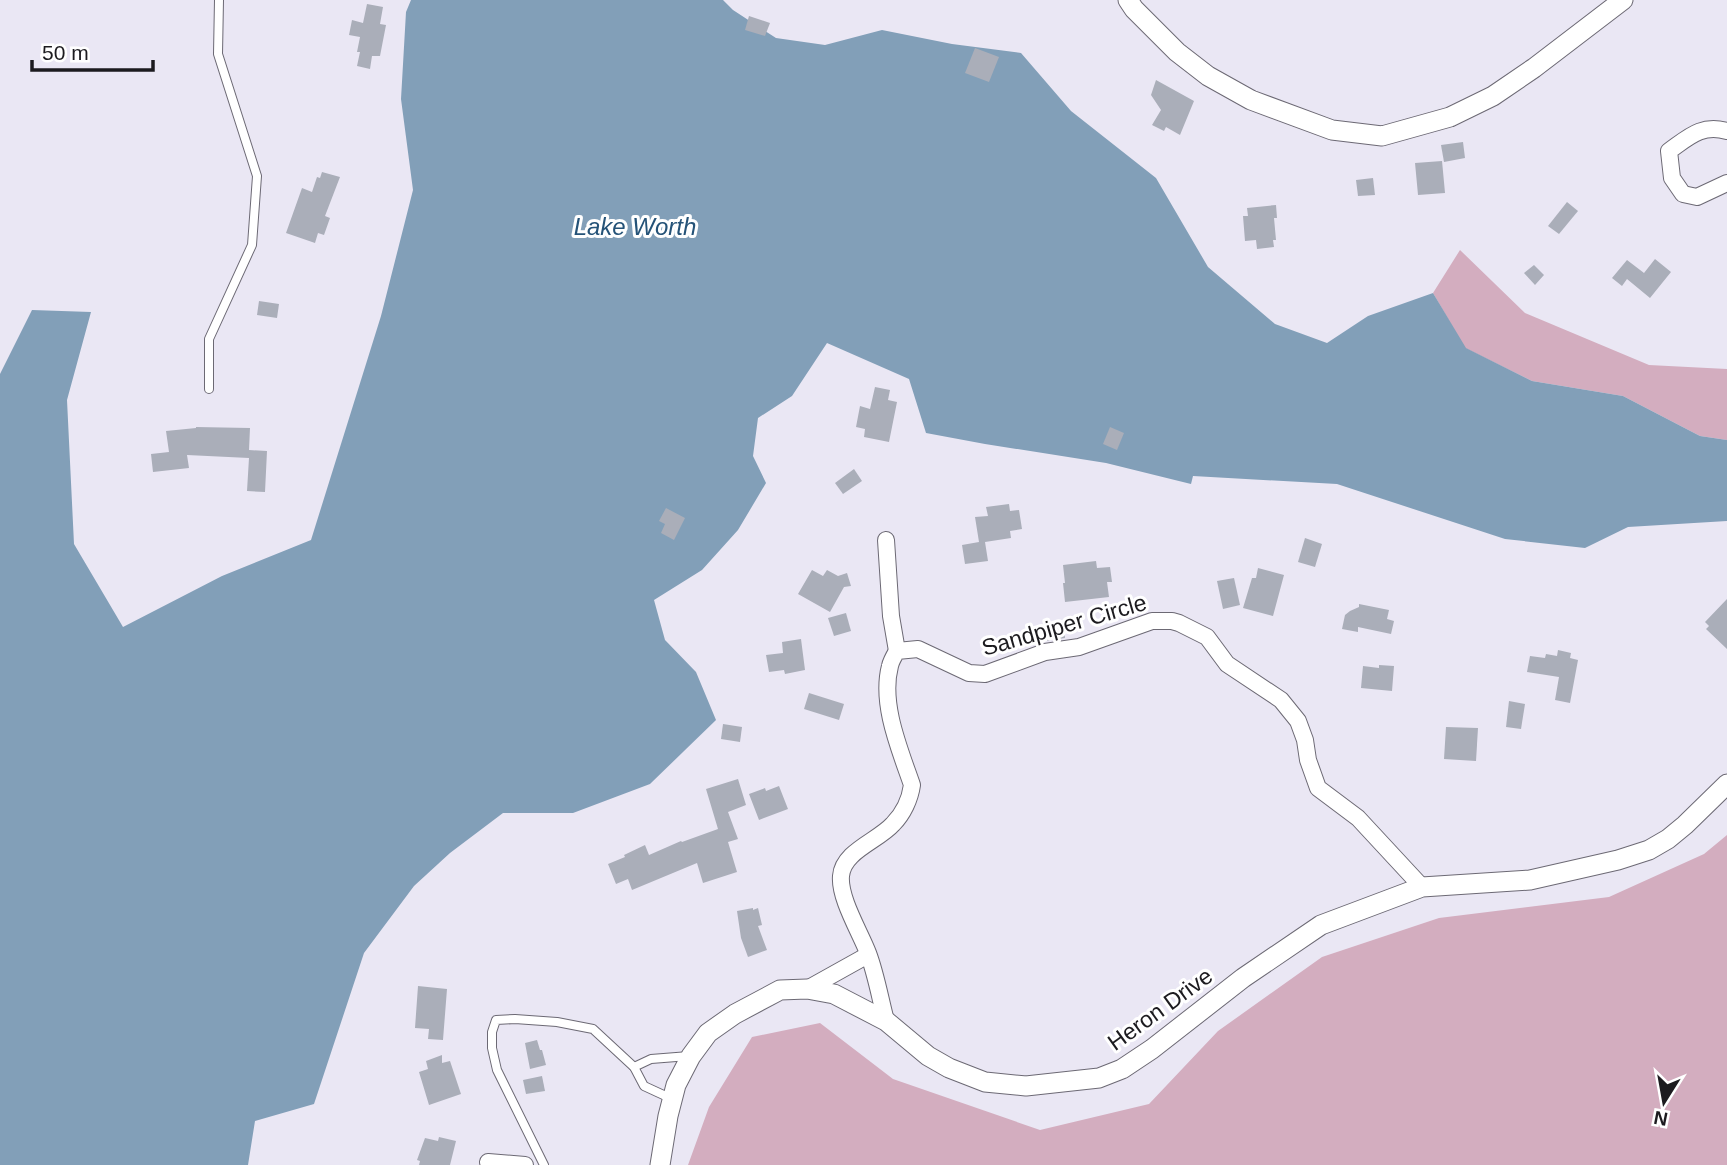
<svg xmlns="http://www.w3.org/2000/svg" width="1727" height="1165" font-family="Arial,sans-serif">
	<style>
		.forest { fill: #d3adbf }
		.water { fill: #829fb8 }
		.building { fill: #aaaeb9 }
		.lines { fill: none; stroke-linecap: round; stroke-linejoin: round }
		.service-casing { stroke: #6c6974; stroke-width: 10 }
		.minor-casing { stroke: #6c6974; stroke-width: 18 }
		.tertiary-casing { stroke: #6c6974; stroke-width: 21 }
		.service { stroke: #fff; stroke-width: 8 }
		.minor { stroke: #fff; stroke-width: 16 }
		.tertiary { stroke: #fff; stroke-width: 19 }
		.labels { text-anchor: middle; dominant-baseline: central; stroke-width: 6; stroke-linejoin: round; paint-order: stroke }
		.street-label { font-size: 23px; fill: #1c1b1f; stroke: #fff }
		.water-label { font-size: 24px; font-style: italic; fill: #255378; stroke: #fff }
	</style>
	<rect width="100%" height="100%" fill="#eae7f4"/>
	<!-- forest -->
	<g class="forest">
		<path d="M1460 250 1525 313 1649 365 1727 369V440L1700 436 1623 396 1532 381 1465 348 1433 293Z"/>
		<path d="M1727 835V1165H688L709 1107 752 1037 820 1023 893 1079 1040 1130 1149 1104 1218 1031 1322 957 1439 918 1609 897 1704 854Z"/>
	</g>
	<!-- water -->
	<path class="water" d="M411 0H723L733 10 776 38 825 45 882 30 952 44 1021 53 1071 111 1156 178 1208 267 1275 324 1327 343 1368 316 1433 293 1466 348 1532 381 1623 396 1700 436 1727 440V521L1628 527 1585 548 1505 539 1337 484 1193 476 1191 484 1106 463 985 444 926 433 909 379 827 343 792 396 758 418 753 456 766 483 738 530 702 570 654 600 665 640 696 672 716 720 650 784 573 813H503L450 853 414 886 364 953 314 1104 255 1121 248 1165H0V374L32 310 91 312 67 400 74 544 123 627 222 576 311 540 381 316 413 190 401 99 406 12Z"/>
	<!-- building -->
	<g class="building">
		<path d="M367 4 383 7 380 24 386 25 380 56H372L370 69 357 66 360 52H357L360 37 349 35 352 20 363 23Z"/>
		<path d="M749 16 770 23 765 36 745 30Z"/>
		<path d="M975 48 999 57 989 82 965 73Z"/>
		<path d="M1156 80 1194 101 1180 135 1166 127 1164 131 1152 125 1161 110 1151 95Z"/>
		<path d="M1463 142 1465 158 1444 162 1441 145Z"/>
		<path d="M1442 161 1445 193 1418 195 1415 163Z"/>
		<path d="M322 172 340 177 325 216 330 218 324 235 318 233 315 243 286 233 302 188 312 192 317 177 320 178Z"/>
		<path d="M1373 178 1375 195 1358 196 1356 180Z"/>
		<path d="M1567 202 1578 211 1559 234 1548 226Z"/>
		<path d="M1276 205 1277 218H1274L1276 240H1273L1274 247 1257 249 1256 240 1245 241 1243 216H1248L1247 208Z"/>
		<path d="M1655 259 1671 272 1650 298 1627 279 1622 286 1612 278 1627 260 1644 273Z"/>
		<path d="M1534 265 1544 275 1535 285 1524 273Z"/>
		<path d="M259 301 279 304 277 318 257 315Z"/>
		<path d="M875 387 890 390 888 400 897 402 889 442 864 437 865 429 856 427 860 406 870 409Z"/>
		<path d="M196 427 250 428 249 450 267 451 265 492 247 491 249 458 187 455 189 468 153 472 151 454 169 452 166 431 196 428Z"/>
		<path d="M1110 427 1124 433 1117 450 1103 444Z"/>
		<path d="M854 469 862 481 843 494 835 483Z"/>
		<path d="M1009 504 1010 511 1019 510 1022 529 1010 531 1011 538 985 542 988 561 965 564 962 545 979 542 975 517 988 516 986 507Z"/>
		<path d="M666 508 685 518 674 540 661 533 665 524 659 521Z"/>
		<path d="M1305 538 1322 544 1315 567 1298 562Z"/>
		<path d="M1096 561 1097 568 1110 567 1112 582H1107L1109 597 1065 602 1063 583H1065L1063 565Z"/>
		<path d="M1258 568 1284 575 1273 616 1243 608 1252 578H1256Z"/>
		<path d="M812 570 823 576 827 570 838 576 847 573 851 586 844 587 830 612 798 594Z"/>
		<path d="M1234 578 1240 605 1223 609 1217 581Z"/>
		<path d="M1727 599V649L1706 629 1709 626 1705 622Z"/>
		<path d="M1359 604 1389 610 1387 619 1394 621 1391 634 1358 627V632L1342 629 1345 615 1350 611 1359 607Z"/>
		<path d="M846 613 851 631 834 636 828 618Z"/>
		<path d="M1064 623 1065 638 1045 641V624Z"/>
		<path d="M801 639 805 670 785 674 784 670 769 672 766 655 783 653 782 642Z"/>
		<path d="M1558 650 1571 653 1570 658 1578 660 1570 703 1555 700 1559 677 1527 672 1530 656 1545 658 1546 654 1557 656Z"/>
		<path d="M1379 665 1394 666 1392 691 1361 688 1363 666 1379 668Z"/>
		<path d="M809 693 844 704 839 720 804 709Z"/>
		<path d="M1509 701 1525 704 1521 729 1506 727Z"/>
		<path d="M723 724 742 727 740 742 721 739Z"/>
		<path d="M1446 727 1478 728 1476 761 1444 759Z"/>
		<path d="M738 779 746 805 728 812 738 839 728 842 737 872 703 883 697 863 632 890 628 879 616 884 608 864 625 857 624 855 645 845 649 855 681 841 682 842 718 829 706 789Z"/>
		<path d="M779 786 788 809 759 820 749 794 765 788 766 791Z"/>
		<path d="M753 908V910L758 908 762 925 758 926 767 950 748 957 741 938 737 911Z"/>
		<path d="M418 986 447 989 443 1040 428 1039 429 1029 415 1028Z"/>
		<path d="M537 1040 540 1050H542L546 1065 530 1069 525 1043Z"/>
		<path d="M442 1055V1063L450 1061 461 1094 429 1105 419 1072 428 1069 426 1061Z"/>
		<path d="M542 1076 545 1091 526 1094 523 1080Z"/>
		<path d="M439 1137 456 1141 450 1165H419L420 1161 417 1160 425 1138 438 1141Z"/>
	</g>
	<g class="lines">
		<defs>
			<g id="service">
				<path d="M209 389V339L252 245 257 176 218 54 219 0"/>
				<path d="M634 1067 651 1059 689 1056"/>
				<path d="M544 1165 497 1070 492 1048V1032L496 1020 515 1019 557 1022 593 1029 634 1067 644 1086 670 1098"/>
			</g>
			<g id="minor">
				<path d="M1727 131C1701 124 1689 137 1669 151L1672 178 1683 194 1697 197 1727 183"/>
				<path d="M886 540 891 616 897 651"/>
				<path d="M807 989 868 955"/>
				<path d="M886 1021C880 998 876 974 868 953 860 932 839 898 841 876 843 851 878 841 893 824 903 814 910 799 912 785 900 750 880 704 890 666 891 661 894 656 897 651L918 649 969 673 985 674 1045 652 1079 647 1152 621H1172L1179 623 1207 637 1227 664 1281 700 1298 721 1305 740 1308 760 1318 788 1358 818 1422 887"/>
				<path d="M488 1162 525 1165"/>
			</g>
			<g id="tertiary">
				<path d="M1128 0 1134 9 1177 52 1208 76 1251 100 1332 130 1382 136 1450 117 1493 96 1534 68 1623 0"/>
				<path d="M660 1165 668 1116 676 1085 691 1056 708 1033 735 1014 780 990 807 989 834 994 886 1021 928 1056 949 1068 985 1082 1026 1086 1099 1078 1122 1069 1152 1049 1243 978 1321 925 1422 887 1530 880 1618 860 1649 850 1668 839 1685 825 1727 784"/>
			</g>
		</defs>
		<!-- service casing -->
		<use href="#service" class="service-casing"/>
		<!-- minor casing -->
		<use href="#minor" class="minor-casing"/>
		<!-- tertiary casing -->
		<use href="#tertiary" class="tertiary-casing"/>
		<!-- service -->
		<use href="#service" class="service"/>
		<!-- minor -->
		<use href="#minor" class="minor"/>
		<!-- tertiary -->
		<use href="#tertiary" class="tertiary"/>
	</g>
	<g class="labels">
		<!-- street labels -->
		<g class="street-label">
			<text transform="translate(1064 625) rotate(-16)">Sandpiper Circle</text>
			<text transform="translate(1160 1009) rotate(-36)">Heron Drive</text>
		</g>
		<!-- water labels -->
		<g class="water-label">
			<text x="635" y="226">Lake Worth</text>
		</g>
	</g>
	<!-- north arrow -->
	<g transform="translate(1664 1102) rotate(191)" stroke="#ffffff" stroke-width="5" paint-order="stroke">
	<path d="M0-5L12 26L0 18L-12 26Z" fill="#1c1b1f"/>
	<text y="-10" font-size="19" font-weight="bold" text-anchor="middle" fill="#1c1b1f">N</text>
	</g>
	<!-- scale -->
	<path d="M32 60v10h121v-10" fill="none" stroke="#1c1b1f" stroke-width="3.5"/>
	<text x="42" y="60" font-size="21" fill="#1c1b1f" stroke="#ffffff" stroke-width="5" paint-order="stroke">50 m</text>
</svg>
